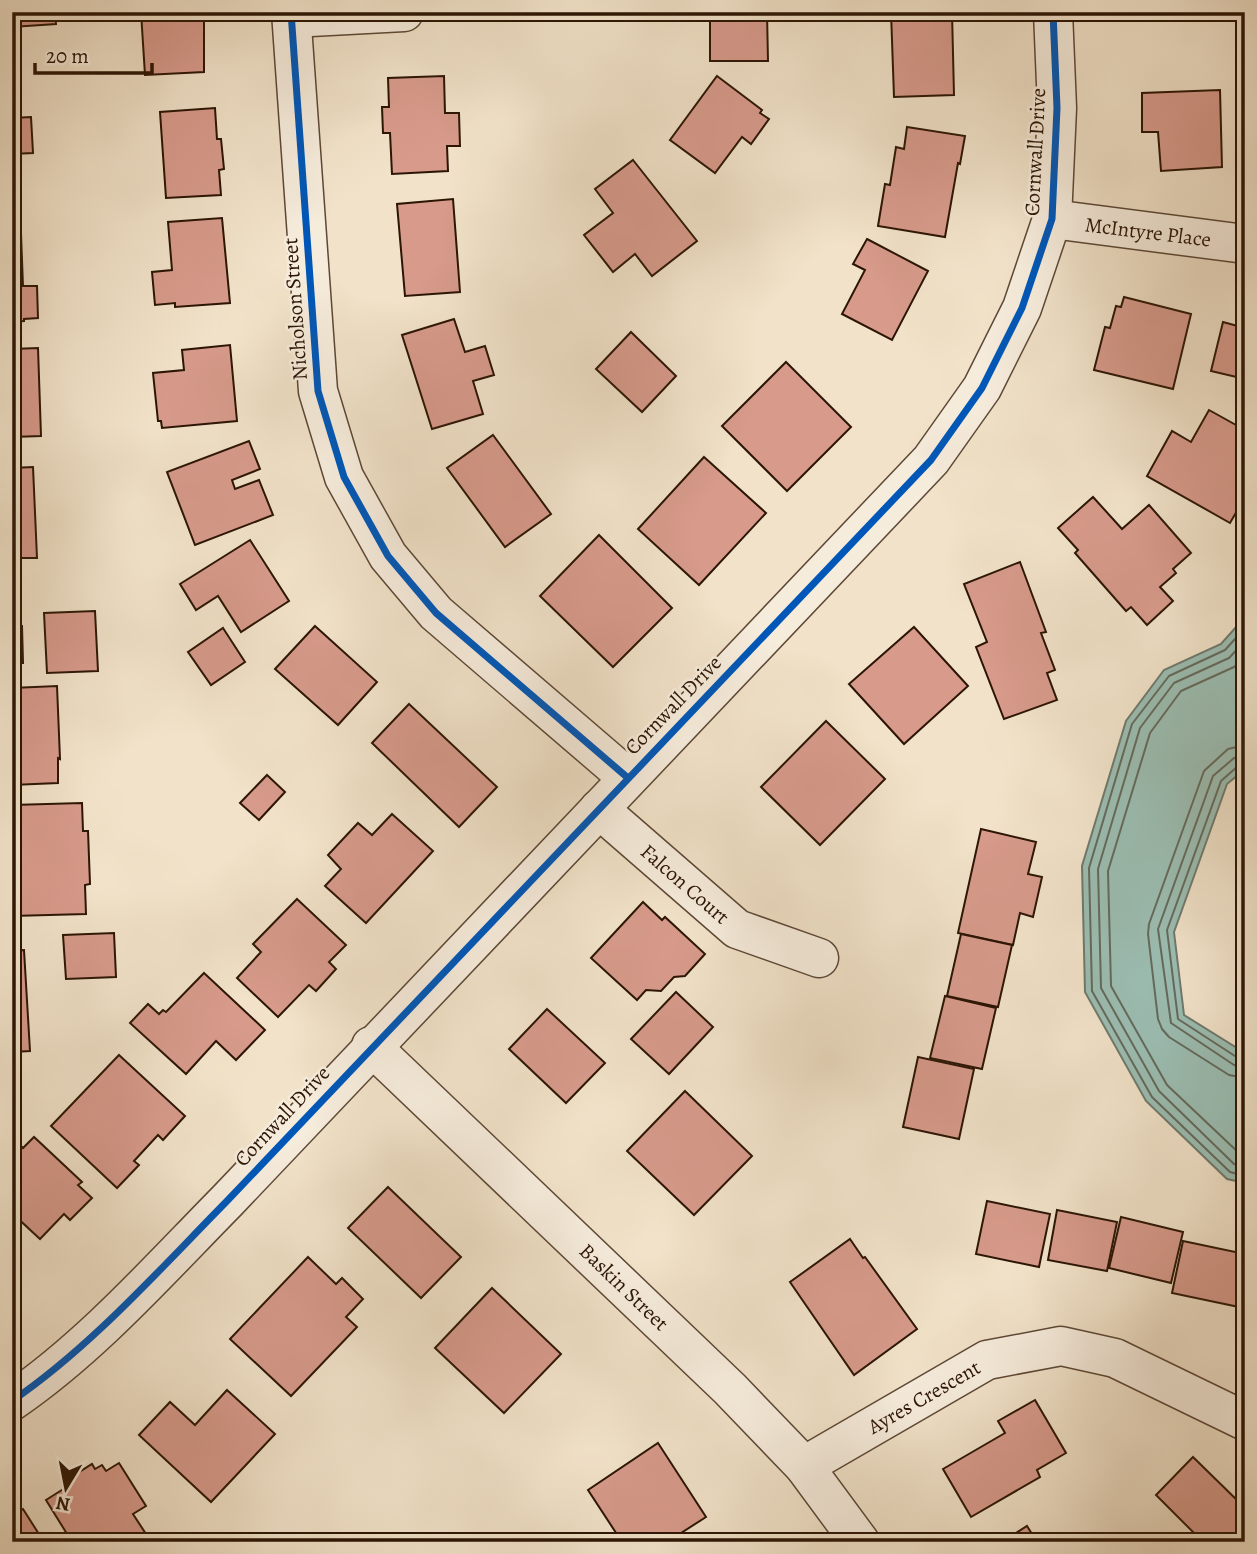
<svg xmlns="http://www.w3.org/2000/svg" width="1257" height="1554" font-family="Alegreya,serif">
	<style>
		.water { fill: #9bbeb3; stroke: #6f7a6d; stroke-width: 2 }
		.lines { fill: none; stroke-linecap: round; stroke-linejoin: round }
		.shore { stroke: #646a5c; stroke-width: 2 }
		.building { fill: #d79a8b; stroke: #2c1505; stroke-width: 2 }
		.minor-casing { stroke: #5d4836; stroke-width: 41 }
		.minor { stroke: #f6ecdc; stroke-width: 38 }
		.cycleway-casing { stroke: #f6ecdc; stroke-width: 11 }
		.cycleway { stroke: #0057b8; stroke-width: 7 }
		.labels { text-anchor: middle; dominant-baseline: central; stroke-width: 5; stroke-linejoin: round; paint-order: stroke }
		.street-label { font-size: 21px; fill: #2c1505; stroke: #f6ecdc }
	</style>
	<rect width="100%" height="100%" fill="#f1e2c9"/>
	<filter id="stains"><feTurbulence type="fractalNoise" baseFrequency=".00286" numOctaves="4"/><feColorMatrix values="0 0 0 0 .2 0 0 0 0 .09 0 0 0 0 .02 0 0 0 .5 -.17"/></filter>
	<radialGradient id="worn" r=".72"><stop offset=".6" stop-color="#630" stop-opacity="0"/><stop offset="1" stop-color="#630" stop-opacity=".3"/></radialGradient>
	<!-- water -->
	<path class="water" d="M1245 617V769L1227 784 1174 932 1184 1015 1245 1053V1183L1227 1179 1146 1101 1085 992 1082 866 1126 721 1164 670 1221 644Z"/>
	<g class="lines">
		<!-- shore -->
		<g class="shore">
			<path d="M1245 628 1225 650 1169 676 1132 724 1089 868 1092 991 1152 1097 1230 1172 1245 1176"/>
			<path d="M1245 641 1229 658 1174 683 1140 728 1098 869 1101 988 1159 1091 1234 1164 1245 1167"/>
			<path d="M1245 657 1234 667 1181 691 1150 733 1108 871 1111 986 1167 1085 1240 1154 1245 1156"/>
			<path d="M1245 745 1228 749 1204 771 1149 924 1148 934 1158 1019 1162 1029 1169 1037 1229 1075 1245 1078"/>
			<path d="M1245 755 1234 758 1213 776 1158 929 1171 1023 1234 1065 1245 1068"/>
			<path d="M1245 764 1238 766 1221 781 1167 930 1178 1019 1238 1058 1245 1059"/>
		</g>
	</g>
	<!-- building -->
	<g class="building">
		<path d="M12 12H55L56 24 12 27Z"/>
		<path d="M141 12H204V72L145 75Z"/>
		<path d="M710 12H767L768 61H710Z"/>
		<path d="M891 12H952L954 95 894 97Z"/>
		<path d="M444 76 445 113H459L460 146H447L448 171 392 174 390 133H383L382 107H389L388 78Z"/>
		<path d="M717 76 762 110 760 113 769 119 751 144 742 137 715 173 670 140Z"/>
		<path d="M1220 90 1222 167 1161 171 1158 132H1142V93Z"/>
		<path d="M215 108 217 139H221L224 169 219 170 221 195 166 198 160 112Z"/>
		<path d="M31 117 33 153 12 154V118Z"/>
		<path d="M907 127 965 136 960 164 958 163 945 237 878 226 885 184 890 185 896 147 904 149Z"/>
		<path d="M633 160 697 241 652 276 635 254 613 272 584 235 613 213 595 189Z"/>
		<path d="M453 199 460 292 405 296 397 204Z"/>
		<path d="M222 218 230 303 175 307V303L155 305 152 272 172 270 168 222Z"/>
		<path d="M12 234H21L23 286H37L38 318 24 319V321L12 322Z"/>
		<path d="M867 239 928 271 892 340 842 314 865 270 853 264Z"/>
		<path d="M1124 297 1191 314 1173 389 1094 370 1105 327 1110 328 1116 306 1121 307Z"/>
		<path d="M454 319 465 352 485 346 494 375 473 381 483 414 432 429 402 335Z"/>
		<path d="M1223 322 1245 328V379L1211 371Z"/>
		<path d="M631 332 676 376 642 412 596 369Z"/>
		<path d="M230 345 237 421 162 428 161 421H158L153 373 184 370 182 350Z"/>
		<path d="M38 348 41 436 12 437V349Z"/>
		<path d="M786 362 851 427 787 491 722 426Z"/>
		<path d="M1209 410 1245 430V497L1230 523 1147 476 1172 431 1191 442Z"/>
		<path d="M493 435 551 514 505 547 447 468Z"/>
		<path d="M249 441 260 469 232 480 235 489 259 480 273 515 195 545 167 472Z"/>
		<path d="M704 457 766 513 699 585 638 529Z"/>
		<path d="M33 467 37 558H12V468Z"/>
		<path d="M1093 497 1122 529 1149 505 1191 553 1173 569 1176 573 1160 587 1173 601 1147 625 1131 607 1126 611 1075 553 1078 550 1058 528Z"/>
		<path d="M599 535 672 608 613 667 540 596Z"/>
		<path d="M250 540 289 601 241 632 218 596 196 610 180 584Z"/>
		<path d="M1020 562 1046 632 1041 633 1055 670 1047 673 1057 700 1004 719 976 647 987 642 964 584Z"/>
		<path d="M95 611 98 671 47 673 44 613Z"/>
		<path d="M22 626 23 663H12V627Z"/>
		<path d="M315 626 377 682 338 725 275 669Z"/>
		<path d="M914 627 968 686 904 744 849 684Z"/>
		<path d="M223 628 245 662 211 685 188 652Z"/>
		<path d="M57 686 60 759 58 758V783L12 785V688Z"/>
		<path d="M409 704 497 787 459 827 372 743Z"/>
		<path d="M826 721 885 779 820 845 761 787Z"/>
		<path d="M267 775 285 792 259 820 240 803Z"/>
		<path d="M82 803 83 831H88L90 884 85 885 86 914 12 916V805Z"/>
		<path d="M392 814 433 851 366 923 325 886 341 869 328 855 358 823 372 835Z"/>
		<path d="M981 829 1036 842 1028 874 1042 877 1033 917 1020 913 1013 945 958 933Z"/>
		<path d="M297 899 346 945 329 962 336 969 316 991 309 985 278 1017 237 978 261 952 253 944Z"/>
		<path d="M643 902 662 920 665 917 705 954 685 976 674 977 661 991 646 990 637 1000 591 958Z"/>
		<path d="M114 933 116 977 66 979 63 935Z"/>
		<path d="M961 934 1012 945 998 1007 947 996Z"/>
		<path d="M24 950 30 1051 12 1052V951Z"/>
		<path d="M204 973 265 1030 236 1060 216 1041 186 1074 130 1023 148 1004 159 1014 163 1010 166 1012Z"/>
		<path d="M676 992 713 1027 669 1074 631 1039Z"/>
		<path d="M945 996 996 1008 982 1069 930 1058Z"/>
		<path d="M547 1009 605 1063 566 1103 509 1049Z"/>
		<path d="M119 1055 185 1116 163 1140 158 1135 134 1161 139 1165 117 1188 51 1126Z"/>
		<path d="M918 1057 974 1069 959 1139 903 1127Z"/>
		<path d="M685 1091 752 1156 694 1215 627 1151Z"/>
		<path d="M12 1137 23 1148 34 1137 82 1182 78 1185 92 1198 70 1220 64 1214 40 1239 12 1213Z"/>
		<path d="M388 1187 461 1257 421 1298 348 1228Z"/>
		<path d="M987 1201 1050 1214 1039 1267 976 1254Z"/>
		<path d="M1057 1210 1117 1222 1107 1271 1048 1260Z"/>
		<path d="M1121 1217 1183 1232 1171 1283 1109 1268Z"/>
		<path d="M850 1239 863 1258 865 1257 917 1329 854 1375 790 1282Z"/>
		<path d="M1183 1241 1245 1254V1282L1239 1307 1172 1293Z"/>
		<path d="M308 1257 336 1284 342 1278 363 1299 346 1317 357 1327 291 1396 230 1339Z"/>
		<path d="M492 1288 561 1354 504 1413 435 1348Z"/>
		<path d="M1245 1288V1325L1238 1323Z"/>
		<path d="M227 1390 275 1434 211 1502 139 1435 170 1402 195 1425Z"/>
		<path d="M1035 1400 1066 1453 1037 1470 1040 1477 971 1517 943 1469 1005 1433 998 1421Z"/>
		<path d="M658 1443 706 1517 667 1542H622L588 1490Z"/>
		<path d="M1193 1457 1245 1508V1542H1203L1156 1495Z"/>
		<path d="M119 1463 146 1506 133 1514 146 1534 134 1542H72L46 1500 65 1488 62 1483 92 1464 95 1469 102 1465 106 1471Z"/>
		<path d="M23 1509 44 1542H12V1515Z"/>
		<path d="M1027 1526 1037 1542H1002Z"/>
	</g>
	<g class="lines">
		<defs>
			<g id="minor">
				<path d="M291 12 318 391 344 477 388 556 436 613 628 778"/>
				<path d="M292 18 404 12"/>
				<path d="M1052 219 1245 244"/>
				<path d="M599 809 737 929 819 958"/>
				<path d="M371 1046 730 1389 804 1466 860 1542"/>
				<path d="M12 1401C91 1347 160 1269 227 1201L931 460 982 388 1022 308 1052 219 1057 108 1053 12"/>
				<path d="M804 1466 987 1360 1061 1346 1115 1358 1245 1421"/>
			</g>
		</defs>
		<!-- minor casing -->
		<use href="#minor" class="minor-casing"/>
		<!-- minor -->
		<use href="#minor" class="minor"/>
		<defs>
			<g id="cycleway">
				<path d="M291 12 318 391 344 477 388 556 436 613 628 778"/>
				<path d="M12 1401C91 1347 160 1269 227 1201L931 460 982 388 1022 308 1052 219 1057 108 1053 12"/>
			</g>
		</defs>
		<!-- cycleway casing -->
		<use href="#cycleway" class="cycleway-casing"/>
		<!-- cycleway -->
		<use href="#cycleway" class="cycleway"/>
	</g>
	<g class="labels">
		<!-- street labels -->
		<g class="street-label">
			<text transform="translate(1035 152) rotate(-87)">Cornwall Drive</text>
			<text transform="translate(1148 232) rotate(7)">McIntyre Place</text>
			<text transform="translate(295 309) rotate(-94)">Nicholson Street</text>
			<text transform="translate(673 705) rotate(-46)">Cornwall Drive</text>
			<text transform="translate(685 884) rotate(41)">Falcon Court</text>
			<text transform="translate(282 1116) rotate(-47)">Cornwall Drive</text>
			<text transform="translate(624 1287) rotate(44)">Baskin Street</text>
			<text transform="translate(924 1397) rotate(-30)">Ayres Crescent</text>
		</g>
	</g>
	<!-- margin -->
	<rect width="1257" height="1554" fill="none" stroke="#f1e2c9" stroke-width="42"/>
	<rect x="14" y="14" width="1229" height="1526" fill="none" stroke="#2c1505" stroke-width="3.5"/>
	<rect x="21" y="21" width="1215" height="1512" fill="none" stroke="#2c1505" stroke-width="2"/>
	<!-- north arrow -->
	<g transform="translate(66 1488) rotate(190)" stroke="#f6ecdc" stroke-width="5" paint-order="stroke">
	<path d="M0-5L12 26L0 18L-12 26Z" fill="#2c1505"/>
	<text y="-10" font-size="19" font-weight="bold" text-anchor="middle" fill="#2c1505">N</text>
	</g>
	<!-- scale -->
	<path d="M35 63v10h117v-10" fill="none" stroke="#2c1505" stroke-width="3.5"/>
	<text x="46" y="63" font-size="21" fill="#2c1505" stroke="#f6ecdc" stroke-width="5" paint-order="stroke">20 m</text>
	<rect width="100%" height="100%" filter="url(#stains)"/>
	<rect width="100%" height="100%" fill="url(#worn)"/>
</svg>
